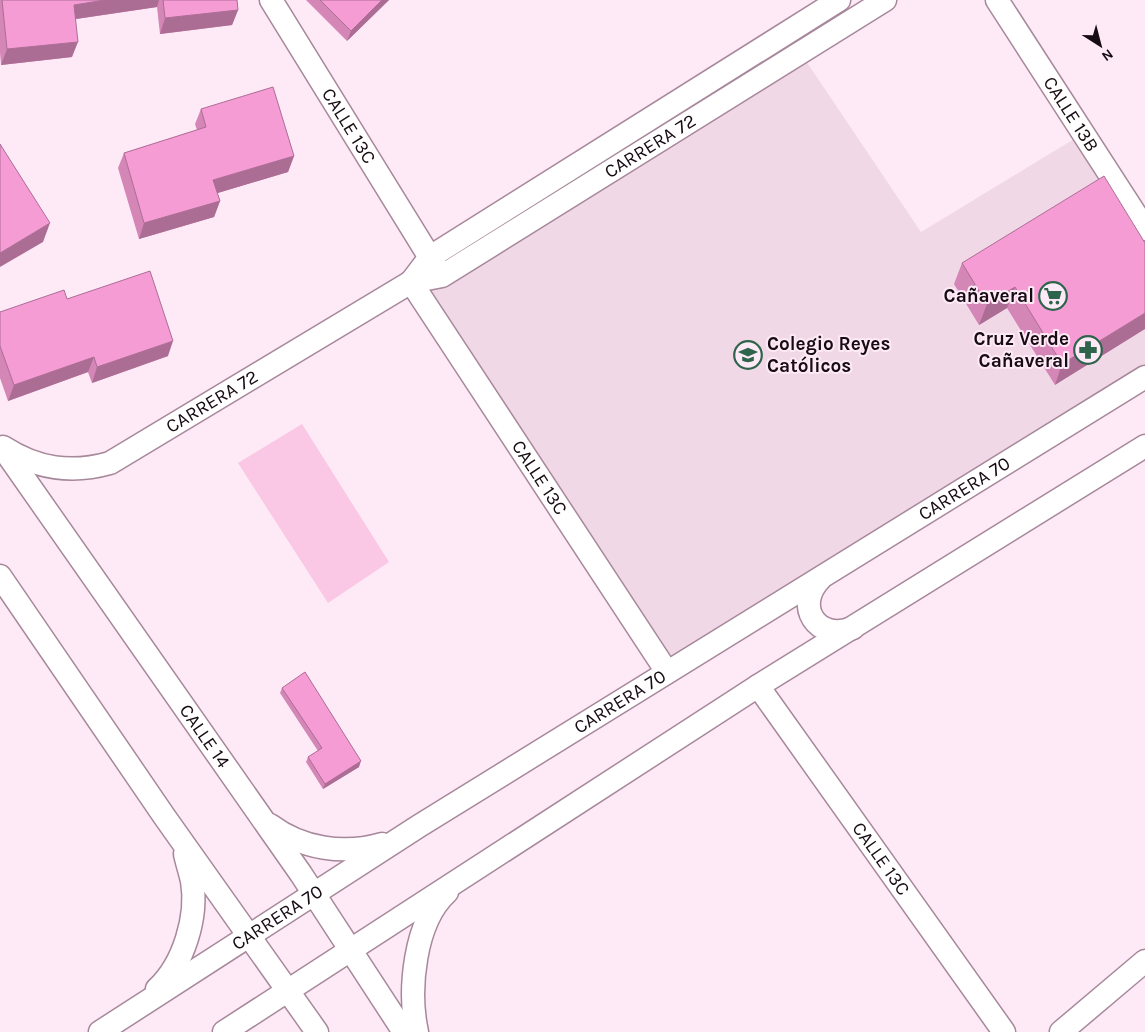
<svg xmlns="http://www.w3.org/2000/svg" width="1145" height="1032" font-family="Karla,sans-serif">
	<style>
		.built { fill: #f1d8e7 }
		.green { fill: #fac7e5 }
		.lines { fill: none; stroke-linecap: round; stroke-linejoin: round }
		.minor-casing { stroke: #a7889b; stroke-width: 25 }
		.minor { stroke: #fff; stroke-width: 22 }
		.wall { fill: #d486b7 }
		.shaded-wall { fill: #ac6d95 }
		.building { fill: #f69cd5; stroke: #ac6d95 }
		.labels { text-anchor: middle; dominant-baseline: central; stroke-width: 4; stroke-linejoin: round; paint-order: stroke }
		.street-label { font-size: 19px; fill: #170c13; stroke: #feeaf6 }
		.poi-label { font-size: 19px; font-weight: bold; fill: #170c13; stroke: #feeaf6; text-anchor: end }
	</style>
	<rect width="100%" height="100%" fill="#feeaf6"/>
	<!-- built -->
	<path class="built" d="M800 52 921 232 1084 133 1145 229V377L667 672 411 282Z"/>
	<!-- green -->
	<path class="green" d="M302 424 389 562 328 603 238 463Z"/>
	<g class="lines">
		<defs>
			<g id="minor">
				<path id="s1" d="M271 0 437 269"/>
				<path id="s2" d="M997 0 1145 229"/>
				<path d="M411 282 430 257 839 0"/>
				<path id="s3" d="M411 282 667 672"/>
				<path id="s4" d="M3 447C37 469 71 474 110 463L411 282 442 276 885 0"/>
				<path id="s5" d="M5 451 301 874 404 1032"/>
				<path d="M0 576 164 816 317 1032"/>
				<path d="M820 579C794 606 817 642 853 628"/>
				<path id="s6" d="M758 686 1004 1032"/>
				<path d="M270 825C302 849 344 855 382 844"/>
				<path d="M157 989C184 964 198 916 192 881 190 872 187 863 185 854"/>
				<path id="s7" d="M100 1032 419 826 1145 377"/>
				<path d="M224 1032 758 686 1145 446"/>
				<path d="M417 1032C408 991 414 922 447 892"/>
				<path d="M1061 1032 1145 961"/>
			</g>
		</defs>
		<!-- minor casing -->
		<use href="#minor" class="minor-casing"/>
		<!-- minor -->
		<use href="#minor" class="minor"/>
	</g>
	<!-- wall -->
	<g class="wall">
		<path d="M0 0H237L238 10 232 25 160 34 157 7 76 19 72 57 1 65 0 52Z"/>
		<path d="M306 0H389L347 41Z"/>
		<path d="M201 109 294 156 288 172 217 193 220 201 214 217 139 239 118 168 124 153 197 130 195 124Z"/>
		<path d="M1145 243 1055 385 1007 308 979 325 954 284 962 263Z"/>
		<path d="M67 299 168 356 92 383 88 372 8 401 0 378V312Z"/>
		<path d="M282 688 359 767 323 789 306 762 308 757 318 751 280 693Z"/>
	</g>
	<!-- shaded-wall -->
	<g class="shaded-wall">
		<path d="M105 0H159L157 7 69 20 74 5Z"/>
		<path d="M382 0H389L347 41 351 31Z"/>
		<path d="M238 10 232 25 160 34 165 18Z"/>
		<path d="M78 42 72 57 1 65 7 49Z"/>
		<path d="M294 156 288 172 208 196 213 180Z"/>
		<path d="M220 201 214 217 139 239 144 223Z"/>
		<path d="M50 223 43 242 0 267V253Z"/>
		<path d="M1015 287 1007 308 979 325 987 304Z"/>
		<path d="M1145 313V329L1055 385 1062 364Z"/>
		<path d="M173 341 168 356 92 383 97 367Z"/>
		<path d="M94 357 88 372 8 401 14 385Z"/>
		<path d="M361 761 359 767 323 789 325 784Z"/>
	</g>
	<!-- building -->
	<g class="building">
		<path d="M2 0H105L74 5 78 42 7 49Z"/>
		<path d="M163 0H237L238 10 165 18Z"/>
		<path d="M320 0H382L351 31Z"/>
		<path d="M273 87 294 156 213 180 220 201 144 223 124 153 206 127 201 109Z"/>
		<path d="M0 144 50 223 0 253Z"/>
		<path d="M1104 176 1145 243V313L1062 364 1015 287 987 304 962 263Z"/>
		<path d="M150 271 173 341 97 367 94 357 14 385 0 346V312L64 290 67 299Z"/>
		<path d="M305 672 361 761 325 784 308 757 322 748 282 688Z"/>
	</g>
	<!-- icons -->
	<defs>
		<symbol id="supermarket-ring" viewBox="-11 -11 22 22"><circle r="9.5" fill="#feeaf6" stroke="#2d644b" stroke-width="1.5"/><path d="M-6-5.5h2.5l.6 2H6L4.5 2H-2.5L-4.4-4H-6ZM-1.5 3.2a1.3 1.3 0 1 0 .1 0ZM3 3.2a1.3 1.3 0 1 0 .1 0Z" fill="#2d644b"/></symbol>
		<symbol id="pharmacy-ring" viewBox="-11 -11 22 22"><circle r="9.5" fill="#feeaf6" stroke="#2d644b" stroke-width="1.5"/><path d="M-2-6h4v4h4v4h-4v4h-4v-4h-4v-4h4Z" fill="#2d644b"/></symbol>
		<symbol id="school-ring" viewBox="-11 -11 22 22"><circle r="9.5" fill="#feeaf6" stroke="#2d644b" stroke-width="1.5"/><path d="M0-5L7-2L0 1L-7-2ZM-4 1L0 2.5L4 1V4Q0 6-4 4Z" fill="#2d644b"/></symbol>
	</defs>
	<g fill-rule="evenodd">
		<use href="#supermarket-ring" x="1037" y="280" width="32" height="32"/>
		<use href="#pharmacy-ring" x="1072" y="334" width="32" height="32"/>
		<use href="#school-ring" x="732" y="339" width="32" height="32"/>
	</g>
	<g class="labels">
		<!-- street labels -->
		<g class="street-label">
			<text stroke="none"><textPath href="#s2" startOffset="136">CALLE 13B</textPath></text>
			<text stroke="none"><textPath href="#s1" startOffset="148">CALLE 13C</textPath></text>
			<text stroke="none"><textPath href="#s4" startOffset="740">CARRERA 72</textPath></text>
			<text stroke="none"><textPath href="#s4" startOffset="231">CARRERA 72</textPath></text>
			<text stroke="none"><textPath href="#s3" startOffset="234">CALLE 13C</textPath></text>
			<text stroke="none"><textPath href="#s7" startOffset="1021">CARRERA 70</textPath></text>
			<text stroke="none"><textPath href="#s7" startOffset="616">CARRERA 70</textPath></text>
			<text stroke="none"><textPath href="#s5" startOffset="348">CALLE 14</textPath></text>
			<text stroke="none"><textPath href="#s6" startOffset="212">CALLE 13C</textPath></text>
			<text stroke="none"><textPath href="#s7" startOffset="211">CARRERA 70</textPath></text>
		</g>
		<!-- poi labels -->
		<g class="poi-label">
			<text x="1034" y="296">Cañaveral</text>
			<text x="1069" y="339">Cruz Verde<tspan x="1069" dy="22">Cañaveral</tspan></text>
			<text x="767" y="344" text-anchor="start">Colegio Reyes<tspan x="767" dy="22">Católicos</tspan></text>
		</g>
	</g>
	<!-- north arrow -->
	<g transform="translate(1100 45) rotate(144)" stroke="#feeaf6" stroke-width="4" paint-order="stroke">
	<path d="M0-4L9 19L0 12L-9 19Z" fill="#170c13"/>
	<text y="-8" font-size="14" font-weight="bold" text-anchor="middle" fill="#170c13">N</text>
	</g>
</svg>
